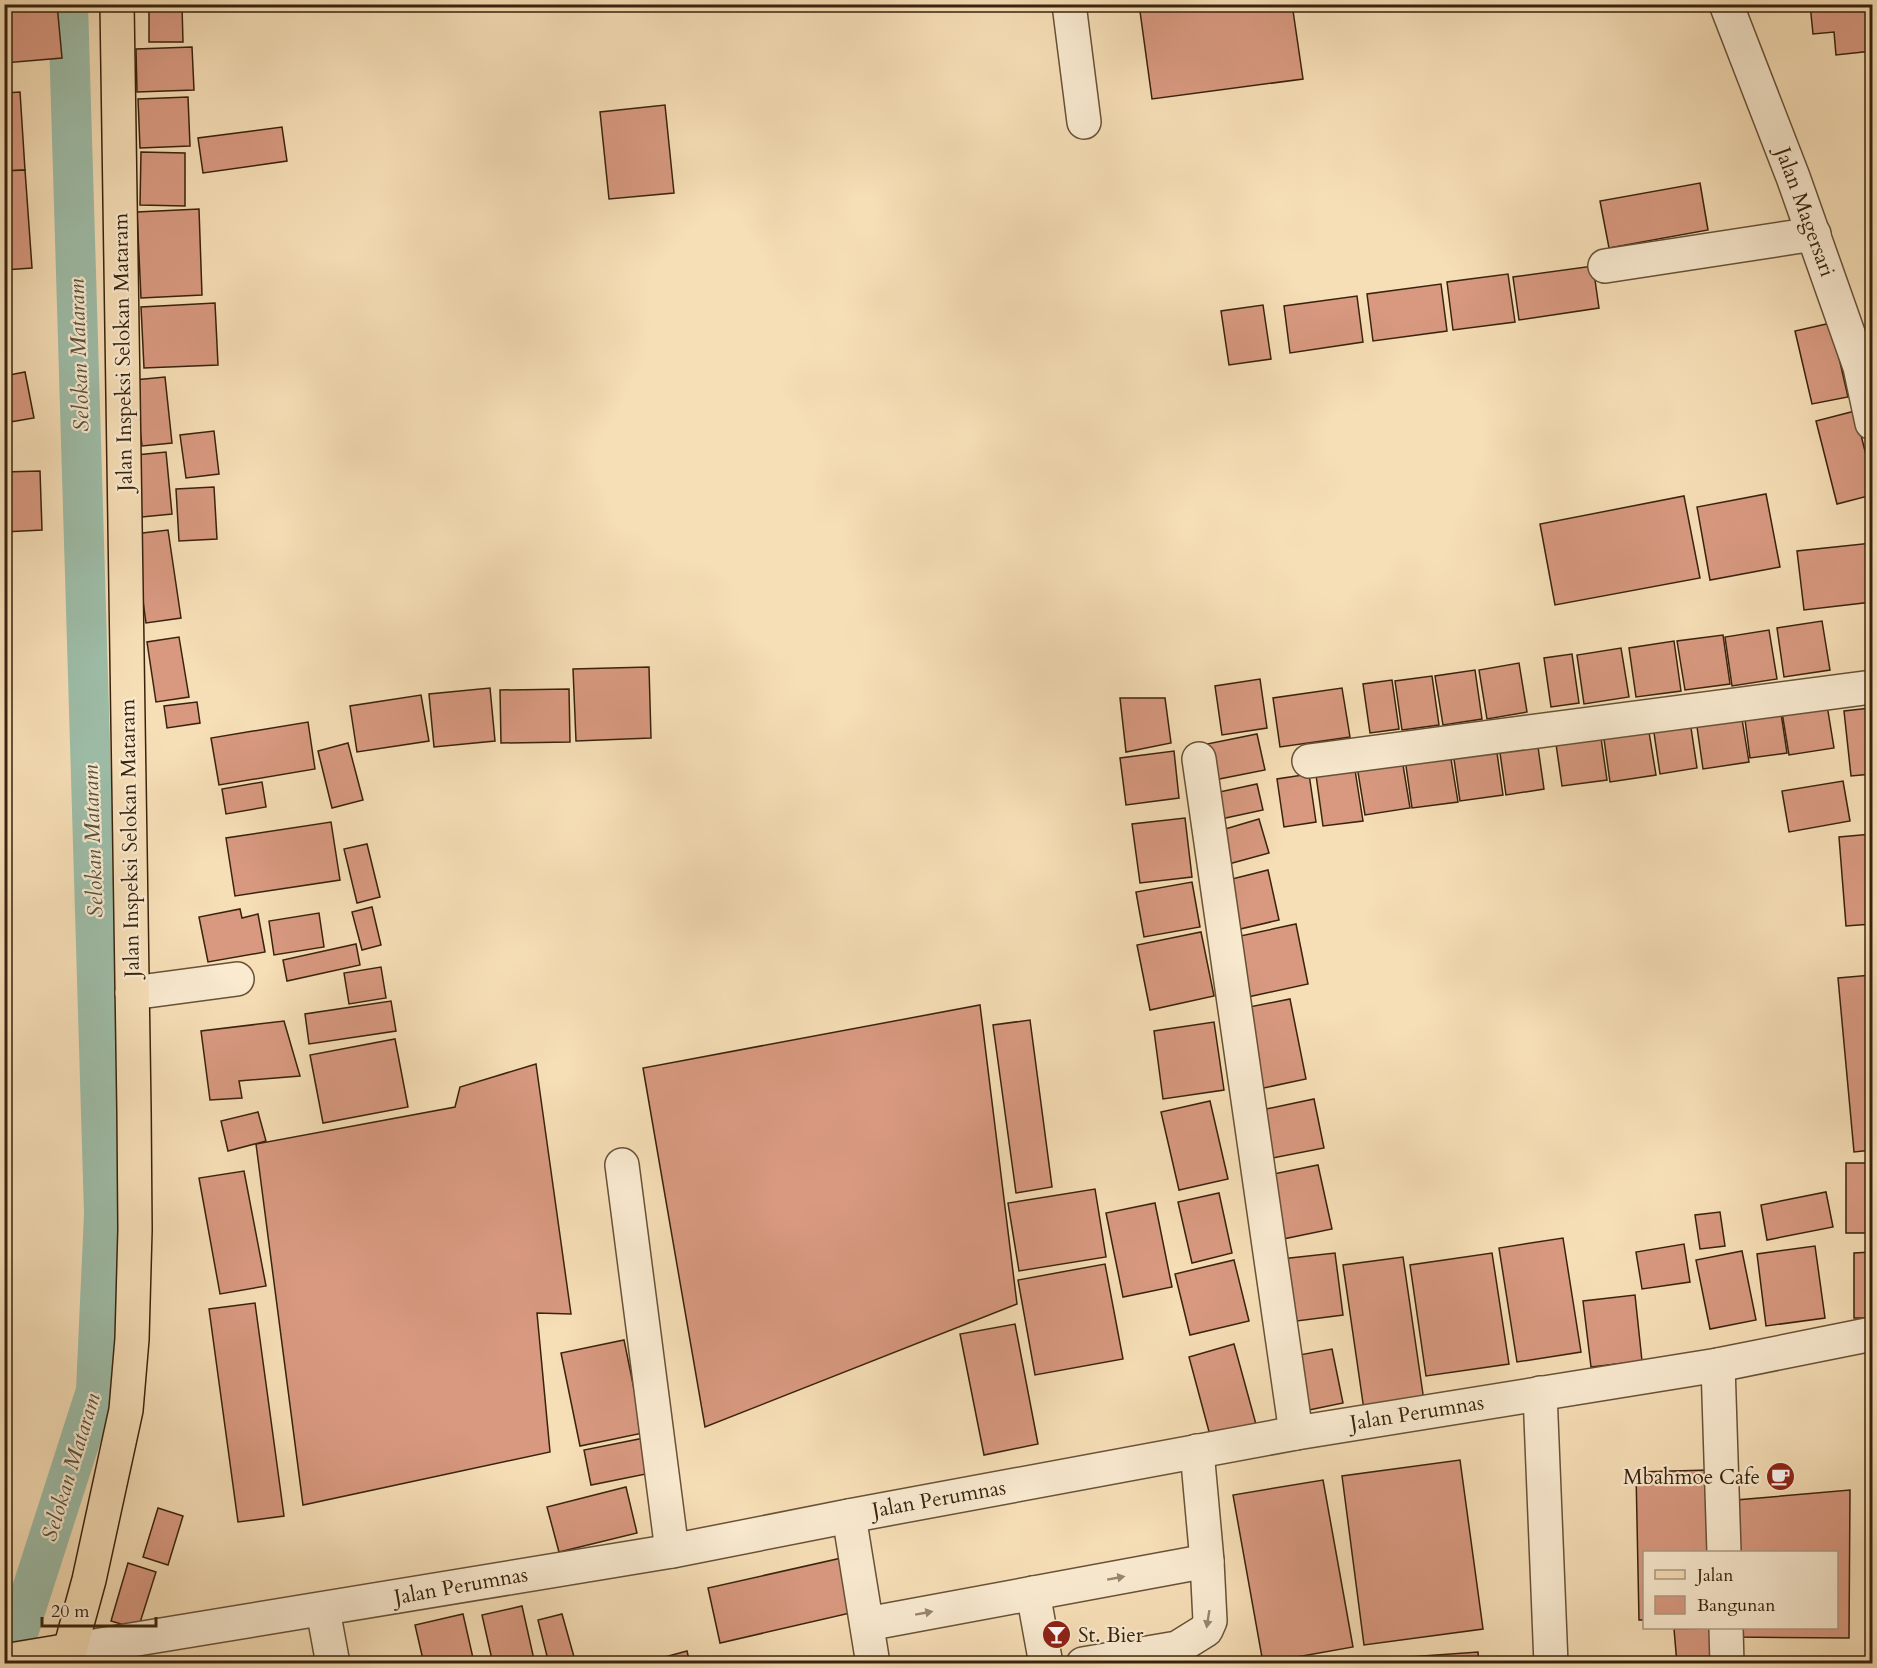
<svg xmlns="http://www.w3.org/2000/svg" width="1877" height="1668" font-family="Cardo,serif">
	<style>
		.lines { fill: none; stroke-linecap: round; stroke-linejoin: round }
		.canal { stroke: #9ebda8; stroke-width: 40 }
		.building { fill: #d89980; stroke: #39230d; stroke-width: 1.5 }
		.minor-casing { stroke: #685237; stroke-width: 36 }
		.major-casing { stroke: #39230d; stroke-width: 36 }
		.minor { stroke: #f9ead0; stroke-width: 33 }
		.major { stroke: #f6deb6; stroke-width: 33 }
		.oneway { fill: #99866e }
		.labels { text-anchor: middle; dominant-baseline: central; stroke-width: 4.5; stroke-linejoin: round; paint-order: stroke }
		.street-label { font-size: 21px; fill: #39230d; stroke: #f9ead0 }
		.poi-label { font-size: 21px; fill: #39230d; stroke: #f9ead0; text-anchor: end }
		.water-label { font-size: 22px; font-style: italic; fill: #57513c; stroke: #f9ead0 }
	</style>
	<rect width="100%" height="100%" fill="#f6deb6"/>
	<filter id="stains"><feTurbulence type="fractalNoise" baseFrequency=".00333" numOctaves="4"/><feColorMatrix values="0 0 0 0 .2 0 0 0 0 .09 0 0 0 0 .02 0 0 0 .5 -.17"/></filter>
	<radialGradient id="worn" r=".72"><stop offset=".6" stop-color="#630" stop-opacity="0"/><stop offset="1" stop-color="#630" stop-opacity=".3"/></radialGradient>
	<g class="lines">
		<!-- canal -->
		<path class="canal" d="M8 1664 96 1391 104 1214 68 4"/>
	</g>
	<!-- building -->
	<g class="building">
		<path d="M4 4H57L62 58 4 63Z"/>
		<path d="M1139 4H1225L1226 6 1238 4H1292L1303 79 1152 99Z"/>
		<path d="M1810 4H1872V51L1836 55 1834 32 1813 34Z"/>
		<path d="M182 6 183 42H149V7Z"/>
		<path d="M192 47 194 90 137 92 136 49Z"/>
		<path d="M20 92 25 170 4 171V93Z"/>
		<path d="M188 97 190 146 140 148 138 99Z"/>
		<path d="M665 105 674 193 609 199 600 112Z"/>
		<path d="M282 127 287 161 203 173 198 138Z"/>
		<path d="M141 152 185 153V206L140 205Z"/>
		<path d="M25 170 32 268 4 270V171Z"/>
		<path d="M1700 183 1708 230 1609 248 1600 201Z"/>
		<path d="M199 209 202 295 141 298 137 212Z"/>
		<path d="M1593 266 1599 308 1519 320 1513 277Z"/>
		<path d="M1508 274 1515 322 1453 330 1447 282Z"/>
		<path d="M1441 284 1447 331 1373 341 1367 294Z"/>
		<path d="M1357 296 1363 342 1290 353 1284 306Z"/>
		<path d="M215 303 218 365 144 368 141 307Z"/>
		<path d="M1263 305 1271 359 1229 365 1221 311Z"/>
		<path d="M1831 323 1848 397 1812 404 1795 331Z"/>
		<path d="M25 372 34 418 4 423V376Z"/>
		<path d="M165 377 172 443 142 446 134 380Z"/>
		<path d="M1855 411 1872 479V495L1837 504 1816 421Z"/>
		<path d="M214 431 219 474 186 478 180 435Z"/>
		<path d="M166 452 172 514 142 517 136 455Z"/>
		<path d="M40 471 42 530 4 532V472Z"/>
		<path d="M214 487 217 539 179 541 176 489Z"/>
		<path d="M1766 494 1780 567 1710 580 1697 507Z"/>
		<path d="M1684 496 1700 578 1555 605 1540 524Z"/>
		<path d="M168 530 181 618 146 623 134 534Z"/>
		<path d="M1872 543V602L1804 610 1797 551Z"/>
		<path d="M1822 621 1830 670 1784 677 1777 628Z"/>
		<path d="M1769 630 1777 679 1732 686 1725 637Z"/>
		<path d="M1723 635 1730 684 1685 690 1677 641Z"/>
		<path d="M179 637 189 697 156 702 147 642Z"/>
		<path d="M1674 641 1681 691 1636 697 1629 648Z"/>
		<path d="M1621 648 1629 697 1584 704 1577 655Z"/>
		<path d="M1572 654 1579 703 1551 707 1544 658Z"/>
		<path d="M1519 663 1527 712 1487 719 1479 670Z"/>
		<path d="M649 667 651 738 576 741 573 669Z"/>
		<path d="M1475 670 1482 719 1443 725 1435 676Z"/>
		<path d="M1432 676 1439 725 1402 730 1395 681Z"/>
		<path d="M1260 679 1267 728 1222 735 1215 686Z"/>
		<path d="M1392 680 1399 729 1370 733 1363 684Z"/>
		<path d="M490 688 495 741 434 747 429 694Z"/>
		<path d="M1342 688 1350 737 1280 747 1273 698Z"/>
		<path d="M569 689 570 742 501 743 500 690Z"/>
		<path d="M421 695 429 741 357 752 350 706Z"/>
		<path d="M1120 698H1165L1171 743 1126 752Z"/>
		<path d="M1826 699 1834 748 1789 755 1781 706Z"/>
		<path d="M197 702 200 723 167 728 164 706Z"/>
		<path d="M1780 707 1787 753 1750 758 1744 712Z"/>
		<path d="M1870 708 1872 727V774L1851 776 1844 711Z"/>
		<path d="M1741 713 1749 762 1703 769 1696 720Z"/>
		<path d="M1690 721 1697 768 1660 774 1653 726Z"/>
		<path d="M308 722 315 769 219 785 211 738Z"/>
		<path d="M1648 726 1656 775 1610 782 1603 732Z"/>
		<path d="M1600 731 1607 780 1562 786 1555 737Z"/>
		<path d="M1257 734 1265 770 1214 780 1207 744Z"/>
		<path d="M1537 740 1544 789 1506 795 1499 746Z"/>
		<path d="M348 743 363 800 332 808 318 751Z"/>
		<path d="M1496 746 1503 795 1460 801 1453 752Z"/>
		<path d="M1174 751 1179 798 1126 805 1120 758Z"/>
		<path d="M1450 753 1458 802 1412 808 1405 759Z"/>
		<path d="M1402 759 1410 808 1365 815 1357 766Z"/>
		<path d="M1355 770 1363 821 1323 826 1316 775Z"/>
		<path d="M1309 774 1316 822 1284 827 1277 779Z"/>
		<path d="M1843 781 1850 821 1789 832 1782 791Z"/>
		<path d="M262 782 266 807 226 814 222 789Z"/>
		<path d="M1257 784 1263 810 1216 820 1210 794Z"/>
		<path d="M1185 818 1192 877 1140 883 1132 824Z"/>
		<path d="M1259 819 1269 853 1225 865 1215 832Z"/>
		<path d="M331 822 340 880 235 896 226 838Z"/>
		<path d="M1872 834V924L1846 926 1839 837Z"/>
		<path d="M367 844 380 897 357 903 344 849Z"/>
		<path d="M1268 870 1279 920 1236 930 1224 881Z"/>
		<path d="M1192 882 1200 927 1144 937 1136 892Z"/>
		<path d="M372 907 381 945 362 950 352 912Z"/>
		<path d="M240 909 242 918 258 914 265 952 208 962 199 917Z"/>
		<path d="M319 913 324 947 274 955 269 921Z"/>
		<path d="M1296 924 1308 984 1243 998 1231 938Z"/>
		<path d="M1201 932 1214 996 1150 1010 1137 945Z"/>
		<path d="M356 944 360 965 287 981 283 960Z"/>
		<path d="M381 967 386 998 349 1004 344 973Z"/>
		<path d="M1872 975V1150L1854 1152 1838 978Z"/>
		<path d="M1290 999 1306 1079 1254 1090 1239 1009Z"/>
		<path d="M391 1001 396 1031 309 1044 305 1014Z"/>
		<path d="M980 1005 1017 1304 705 1427 643 1068Z"/>
		<path d="M1030 1020 1052 1187 1016 1193 993 1025Z"/>
		<path d="M284 1021 300 1076 239 1081 242 1098 210 1100 201 1031Z"/>
		<path d="M1214 1022 1224 1090 1163 1099 1154 1031Z"/>
		<path d="M395 1039 408 1107 323 1123 310 1055Z"/>
		<path d="M536 1064 571 1314 537 1313 550 1452 303 1505 256 1144 455 1107 460 1087Z"/>
		<path d="M1314 1099 1324 1148 1262 1160 1252 1112Z"/>
		<path d="M1210 1101 1228 1179 1179 1190 1161 1112Z"/>
		<path d="M258 1112 266 1141 228 1151 221 1121Z"/>
		<rect x="1846" y="1163" width="26" height="70"/>
		<path d="M1318 1165 1332 1229 1283 1239 1269 1175Z"/>
		<path d="M244 1171 266 1286 220 1294 199 1178Z"/>
		<path d="M1095 1189 1106 1257 1019 1271 1008 1203Z"/>
		<path d="M1826 1192 1833 1227 1767 1240 1761 1205Z"/>
		<path d="M1219 1193 1232 1253 1192 1263 1178 1202Z"/>
		<path d="M1155 1203 1172 1287 1123 1297 1106 1213Z"/>
		<path d="M1720 1212 1725 1246 1700 1249 1695 1215Z"/>
		<path d="M1563 1238 1581 1352 1517 1362 1499 1248Z"/>
		<path d="M1684 1244 1690 1282 1642 1289 1636 1252Z"/>
		<path d="M1815 1246 1825 1318 1766 1326 1757 1254Z"/>
		<path d="M1742 1251 1756 1320 1710 1329 1696 1260Z"/>
		<path d="M1872 1252V1318H1854V1253Z"/>
		<path d="M1335 1253 1343 1315 1289 1322 1281 1259Z"/>
		<path d="M1492 1253 1509 1364 1426 1376 1410 1265Z"/>
		<path d="M1403 1257 1424 1401 1364 1410 1343 1265Z"/>
		<path d="M1234 1260 1249 1321 1190 1335 1175 1274Z"/>
		<path d="M1105 1264 1123 1359 1035 1375 1018 1280Z"/>
		<path d="M1635 1295 1642 1361 1591 1367 1583 1301Z"/>
		<path d="M255 1303 284 1516 238 1522 209 1309Z"/>
		<path d="M1015 1324 1038 1444 984 1455 960 1334Z"/>
		<path d="M624 1340 643 1433 580 1446 561 1353Z"/>
		<path d="M1234 1344 1257 1428 1211 1439 1189 1357Z"/>
		<path d="M1332 1349 1343 1403 1299 1412 1288 1357Z"/>
		<path d="M644 1438 651 1473 591 1485 584 1450Z"/>
		<path d="M1460 1460 1483 1629 1364 1645 1342 1476Z"/>
		<path d="M1709 1470 1711 1552H1644V1620H1639L1636 1472Z"/>
		<path d="M1323 1480 1353 1647 1263 1663 1233 1495Z"/>
		<path d="M626 1487 637 1533 559 1552 547 1507Z"/>
		<path d="M1850 1490 1849 1638 1734 1637V1628H1836V1552H1735L1736 1500Z"/>
		<path d="M158 1508 183 1516 168 1565 143 1557Z"/>
		<path d="M846 1557 859 1611 720 1643 708 1588Z"/>
		<path d="M128 1563 156 1572 138 1629 111 1621Z"/>
		<path d="M522 1606 535 1664H493L482 1615Z"/>
		<path d="M463 1614 473 1658 448 1664H424L415 1625Z"/>
		<path d="M562 1614 576 1664H549L538 1620Z"/>
		<path d="M1717 1628 1720 1664H1677L1674 1629Z"/>
		<path d="M687 1651 690 1664H639Z"/>
		<path d="M1478 1652 1479 1664H1353V1661Z"/>
	</g>
	<g class="lines">
		<defs>
			<g id="minor">
				<path d="M1069 4 1084 122"/>
				<path d="M1726 4 1793 177 1860 367 1872 423"/>
				<path d="M1605 266 1814 234"/>
				<path d="M1199 759 1296 1433"/>
				<path d="M1309 761 1872 687"/>
				<path d="M132 993 237 979"/>
				<path d="M622 1165 672 1551"/>
				<path d="M1718 1365 1724 1552"/>
				<path d="M1540 1393 1551 1664"/>
				<path d="M849 1516 873 1664"/>
				<path d="M1033 1593 1046 1664"/>
				<path d="M323 1610 333 1664"/>
				<path d="M867 1624 1207 1561 1197 1451"/>
				<path d="M1726 1628 1727 1664"/>
				<path d="M70 1650 672 1551 849 1516 1296 1433 1718 1365 1872 1334"/>
				<path d="M1083 1664 1177 1648 1206 1630 1210 1621 1207 1561"/>
			</g>
			<g id="major">
				<path d="M4 1661 70 1650"/>
				<path d="M66 1664 89 1580 126 1410 132 1339 135 1230 134 1110 117 4"/>
			</g>
		</defs>
		<!-- minor casing -->
		<use href="#minor" class="minor-casing"/>
		<!-- major casing -->
		<use href="#major" class="major-casing"/>
		<!-- minor -->
		<use href="#minor" class="minor"/>
		<!-- major -->
		<use href="#major" class="major"/>
	</g>
	<!-- one-way arrows -->
	<defs><path id="oneway-solid" d="M-6-.8H1V-3.2L6.5 0L1 3.2V.8H-6Z" transform="scale(1.5)"/></defs>
	<g class="oneway">
		<use href="#oneway-solid" transform="translate(1116 1578) rotate(-10)"/>
		<use href="#oneway-solid" transform="translate(924 1613) rotate(-10)"/>
		<use href="#oneway-solid" transform="translate(1208 1619) rotate(99)"/>
	</g>
	<!-- icons -->
	<defs>
		<symbol id="cafe-disc" viewBox="-11 -11 22 22"><circle r="9.5" fill="#8f2418" stroke="#f9ead0"/><path d="M-5.5-4.5H6V0H3Q3 3.5 0 3.5H-2.5Q-5.5 3.5-5.5 0ZM3-3.2v2h1.7v-2ZM-6 4.5H4V6H-6Z" fill="#fff"/></symbol>
		<symbol id="bar-disc" viewBox="-11 -11 22 22"><circle r="9.5" fill="#8f2418" stroke="#f9ead0"/><path d="M-6-5H6L.8 .8V4.5H3.5V6h-7V4.5H-.8V.8Z" fill="#fff"/></symbol>
	</defs>
	<g fill-rule="evenodd">
		<use href="#cafe-disc" x="1764" y="1460" width="33" height="33"/>
		<use href="#bar-disc" x="1040" y="1618" width="33" height="33"/>
	</g>
	<g class="labels">
		<!-- street labels -->
		<g class="street-label">
			<text transform="translate(1805 212) rotate(70)">Jalan Magersari</text>
			<text transform="translate(123 352) rotate(-91)">Jalan Inspeksi Selokan Mataram</text>
			<text transform="translate(130 838) rotate(-91)">Jalan Inspeksi Selokan Mataram</text>
			<text transform="translate(1417 1413) rotate(-9)">Jalan Perumnas</text>
			<text transform="translate(939 1499) rotate(-10)">Jalan Perumnas</text>
			<text transform="translate(461 1586) rotate(-10)">Jalan Perumnas</text>
		</g>
		<!-- poi labels -->
		<g class="poi-label">
			<text x="1760" y="1477">Mbahmoe Cafe</text>
			<text x="1078" y="1635" text-anchor="start">St. Bier</text>
		</g>
		<!-- water labels -->
		<g class="water-label">
			<text transform="translate(79 355) rotate(-92)">Selokan Mataram</text>
			<text transform="translate(93 841) rotate(-92)">Selokan Mataram</text>
			<text transform="translate(71 1467) rotate(-73)">Selokan Mataram</text>
		</g>
	</g>
	<!-- margin -->
	<rect width="1877" height="1668" fill="none" stroke="#f6deb6" stroke-width="24"/>
	<rect x="6" y="6" width="1865" height="1656" fill="none" stroke="#39230d" stroke-width="3"/>
	<rect x="12" y="12" width="1853" height="1644" fill="none" stroke="#39230d" stroke-width="1.5"/>
	<!-- legend -->
	<rect x="1643" y="1551" width="195" height="78" fill="#f9ead0" stroke="#ac9a82" stroke-width="1.5"/>
	<rect x="1655" y="1570" width="30" height="9" fill="#f6deb6" stroke="#ac9a82" stroke-width="1.5"/>
	<text x="1697" y="1581" font-size="18" fill="#39230d">Jalan</text>
	<rect x="1655" y="1596" width="30" height="18" fill="#d89980" stroke="#ac9a82" stroke-width="1.5"/>
	<text x="1697" y="1611" font-size="18" fill="#39230d">Bangunan</text>
	<!-- scale -->
	<path d="M42 1617v9h114v-9" fill="none" stroke="#39230d" stroke-width="3"/>
	<text x="51" y="1617" font-size="18" fill="#39230d" stroke="#f9ead0" stroke-width="4.5" paint-order="stroke">20 m</text>
	<rect width="100%" height="100%" filter="url(#stains)"/>
	<rect width="100%" height="100%" fill="url(#worn)"/>
</svg>
